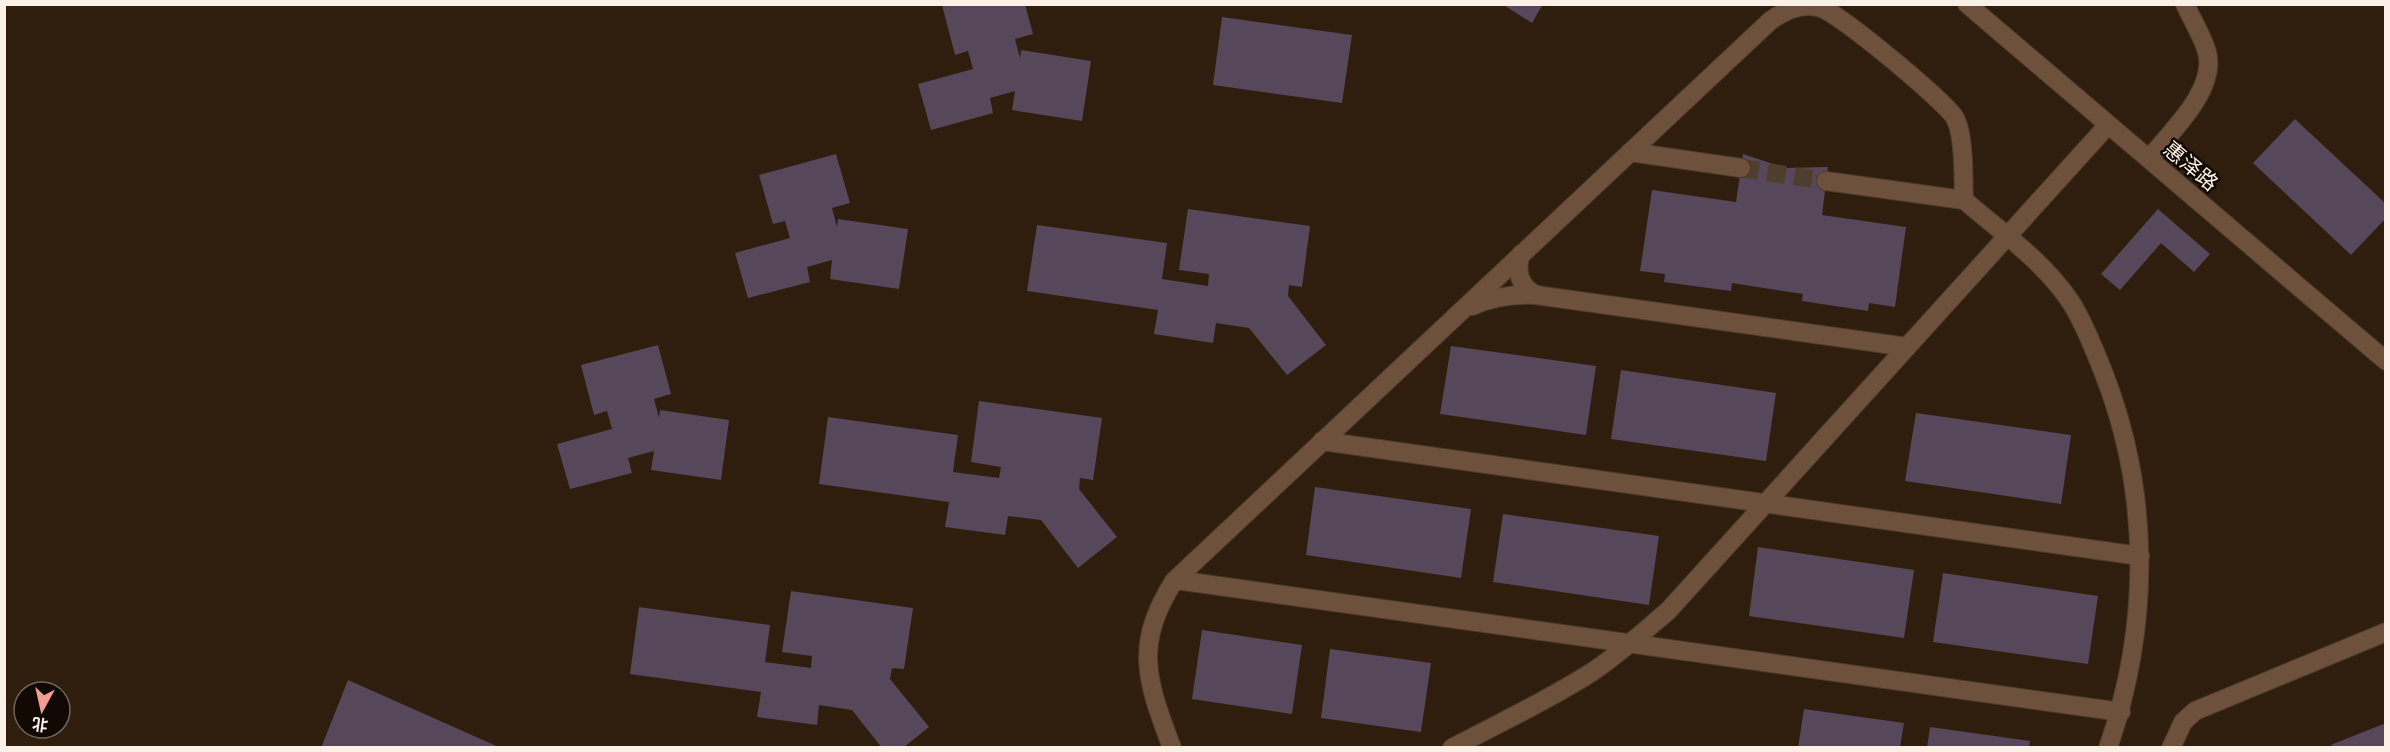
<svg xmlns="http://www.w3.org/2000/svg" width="2390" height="752" font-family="Cabin,'Noto Sans SC',sans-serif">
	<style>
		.building { fill: #56475b }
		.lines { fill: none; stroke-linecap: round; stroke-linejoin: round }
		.minor-tunnel { stroke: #4e3e2e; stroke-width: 18; stroke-dasharray: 18 9; stroke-linecap: butt }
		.minor-casing { stroke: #4c3b2b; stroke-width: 20 }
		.minor { stroke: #6e513d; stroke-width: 18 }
		.labels { text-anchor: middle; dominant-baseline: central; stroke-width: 5; stroke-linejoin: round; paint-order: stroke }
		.street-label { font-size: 21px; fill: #fcf0e6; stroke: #110a04 }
	</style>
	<rect width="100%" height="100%" fill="#2f1e0d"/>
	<!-- building -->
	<g class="building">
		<path d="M945 4H1025L1033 34 1015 39 1020 58 1021 50 1091 61 1082 121 1012 110 1015 91 990 98 993 113 931 130 918 84 973 69 968 51 955 55 942 5Z"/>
		<path d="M1502 4H1543L1532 23Z"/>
		<path d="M1222 17 1352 35 1342 103 1213 85Z"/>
		<path d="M2295 119 2386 204V218L2351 255 2253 163Z"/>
		<path d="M836 154 850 203 832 208 837 227 838 219 908 229 899 289 830 279 832 260 807 267 810 282 748 298 735 253 790 238 785 221 773 224 759 175Z"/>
		<path d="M1743 154 1785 168 1828 167 1822 215 1906 227 1895 307 1869 303 1868 311 1802 301 1803 294 1732 283 1731 291 1664 282 1665 274 1640 271 1652 190 1736 202Z"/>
		<path d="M1188 209 1310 226 1302 287 1289 285 1288 296 1326 345 1287 375 1249 328 1216 323 1213 343 1154 334 1158 310 1027 291 1037 225 1167 243 1162 279 1208 286 1209 274 1179 270Z"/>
		<path d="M2158 209 2210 254 2194 272 2161 243 2120 290 2101 274Z"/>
		<path d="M658 345 671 394 654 399 659 418 660 410 729 420 721 480 651 470 654 451 628 458 632 473 570 489 557 444 612 429 607 411 594 415 581 365Z"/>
		<path d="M1451 346 1596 366 1586 435 1440 414Z"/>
		<path d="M1621 370 1776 393 1766 461 1611 439Z"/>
		<path d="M979 401 1102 418 1093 480 1080 478 1079 489 1117 537 1078 568 1041 520 1008 516 1005 535 945 527 949 502 819 484 828 417 958 435 953 472 999 478 1001 467 971 462Z"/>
		<path d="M1916 413 2071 435 2061 504 1905 481Z"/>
		<path d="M1315 487 1471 509 1461 578 1306 555Z"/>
		<path d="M1503 514 1659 536 1649 605 1493 582Z"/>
		<path d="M1758 547 1914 570 1904 638 1749 616Z"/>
		<path d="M1943 573 2098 596 2088 664 1933 642Z"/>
		<path d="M791 591 913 608 904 669 892 668 890 679 929 727 903 748H882L852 710 819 705 817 725 757 717 761 692 630 674 639 607 770 625 765 662 811 668 812 656 782 652Z"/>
		<path d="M1202 630 1302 645 1292 714 1192 699Z"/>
		<path d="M1330 649 1431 663 1421 732 1321 718Z"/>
		<path d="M348 680 501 748H321Z"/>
		<path d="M1804 709 1904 723 1900 748H1798Z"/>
		<path d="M2386 723V748H2327L2333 744Z"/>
		<path d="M1930 727 2030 741 2029 748H1927Z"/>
	</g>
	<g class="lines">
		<!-- minor-tunnel -->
		<path class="minor-tunnel" d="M1741 168 1826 181"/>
		<defs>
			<g id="minor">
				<path d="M1967 4 2386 361"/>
				<path d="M1630 152 1741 168"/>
				<path d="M2149 159C2171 131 2217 90 2207 52 2202 35 2192 20 2185 4"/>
				<path d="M1826 181 1964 200"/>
				<path d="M1521 254C1515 271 1520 287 1536 295"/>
				<path d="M1472 306C1493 297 1513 294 1536 295L1907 347"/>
				<path d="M1322 441 2140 556"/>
				<path d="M1176 580 2121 712"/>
				<path d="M1172 748C1147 681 1133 646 1174 581L1770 21C1785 10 1803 2 1821 8 1839 13 1946 102 1955 118 1965 137 1963 179 1964 200 2001 232 2045 262 2072 304 2085 325 2095 351 2104 374 2151 495 2150 626 2108 748"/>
				<path d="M1452 748C1499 723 1547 701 1592 672 1619 654 1643 632 1668 611L2108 125"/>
				<path d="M2171 748 2183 722 2195 711 2386 632"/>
			</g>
		</defs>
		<!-- minor casing -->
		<use href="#minor" class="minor-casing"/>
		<!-- minor -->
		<use href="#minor" class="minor"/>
	</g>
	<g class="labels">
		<!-- street labels -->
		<g class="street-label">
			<text transform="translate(2191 166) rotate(40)">惠泽路</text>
		</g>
	</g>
	<!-- border -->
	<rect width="2390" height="752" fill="none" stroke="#fcf0e6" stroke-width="12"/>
	<!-- north arrow -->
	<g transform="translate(42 710) rotate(188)"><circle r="28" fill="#110a04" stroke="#6f665e" stroke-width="1.5"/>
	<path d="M0-4.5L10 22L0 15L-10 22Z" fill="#f59c95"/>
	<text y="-9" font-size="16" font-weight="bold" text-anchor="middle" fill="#fcf0e6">北</text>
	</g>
</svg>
